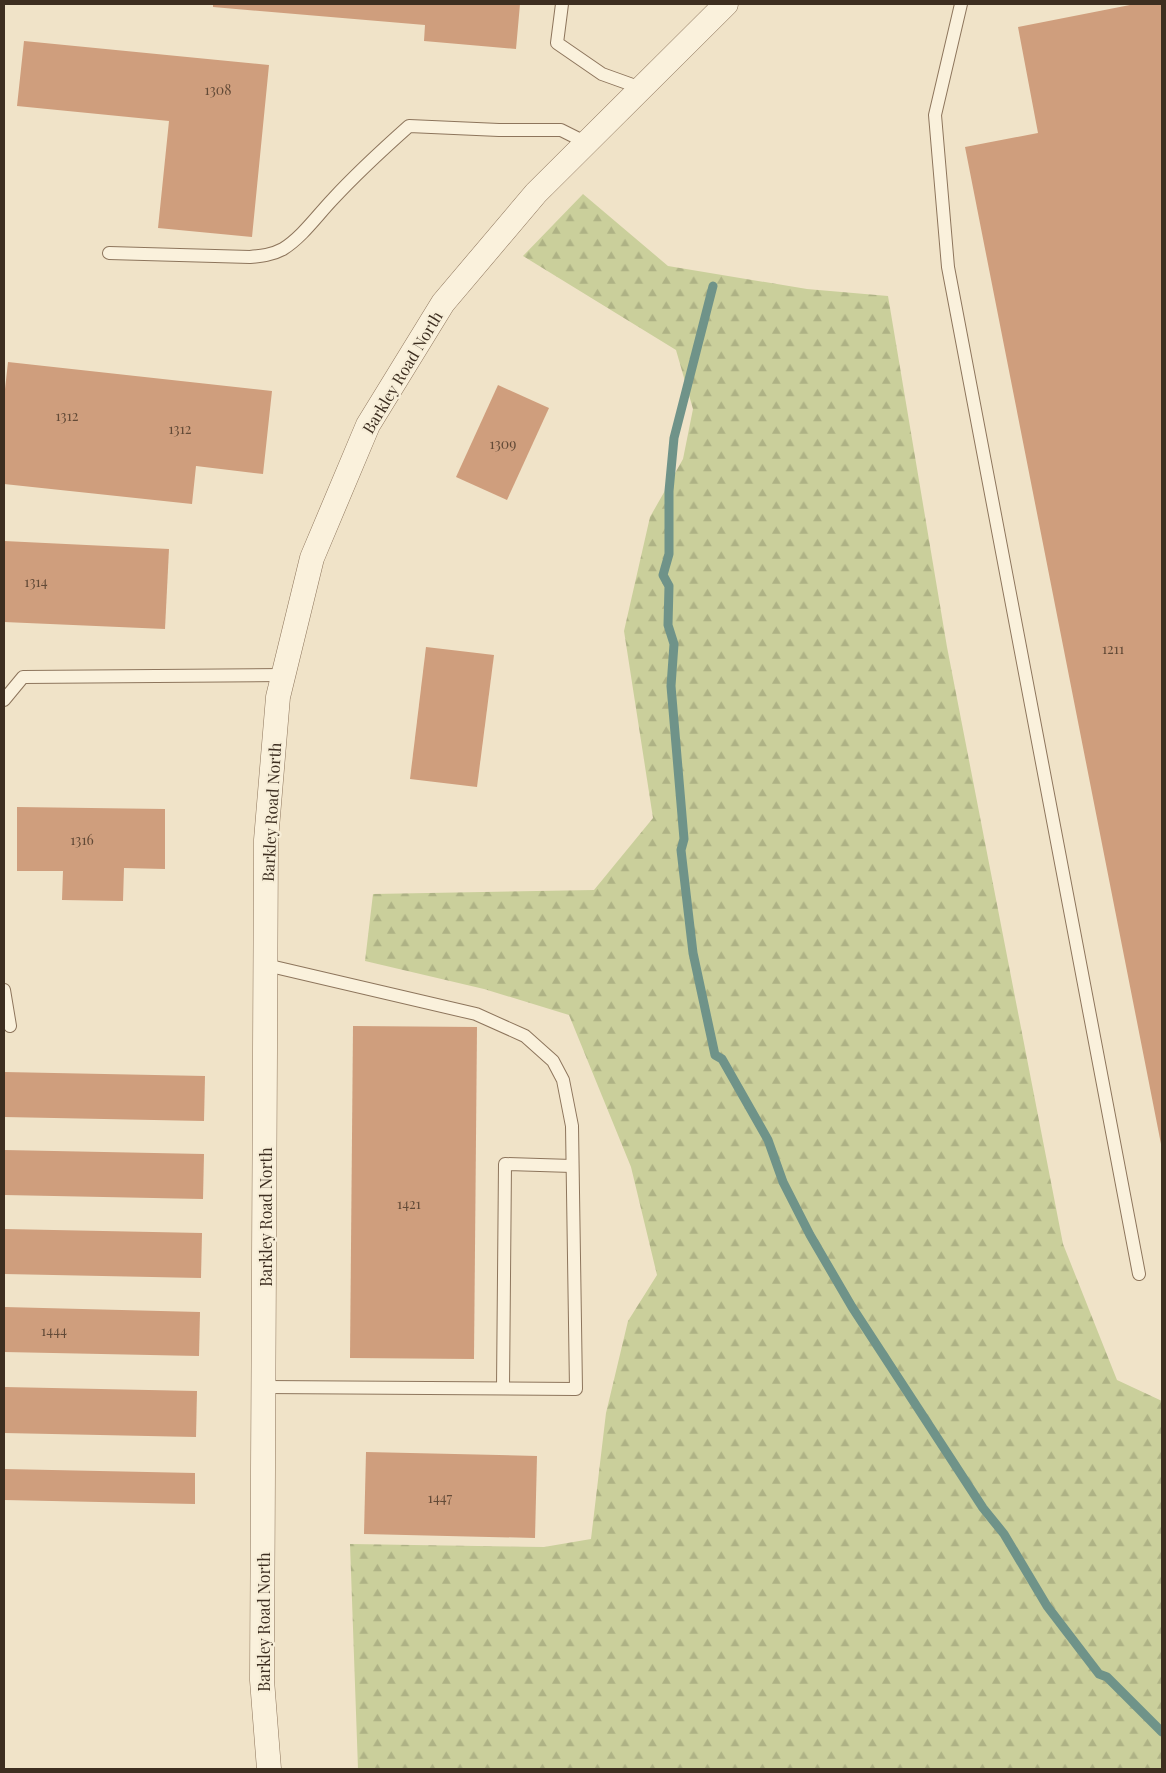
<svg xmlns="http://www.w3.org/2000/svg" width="1166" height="1773" font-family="'Playfair Display',serif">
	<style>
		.forest { fill: url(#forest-firs) }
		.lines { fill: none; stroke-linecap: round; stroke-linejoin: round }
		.stream { stroke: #6f9389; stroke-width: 9 }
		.building { fill: #cf9e7d }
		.service-casing { stroke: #8d755c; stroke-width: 14 }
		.minor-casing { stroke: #8d755c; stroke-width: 25 }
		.service { stroke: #faf1dc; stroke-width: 12 }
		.minor { stroke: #faf1dc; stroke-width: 24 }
		.labels { text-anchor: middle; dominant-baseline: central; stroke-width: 4.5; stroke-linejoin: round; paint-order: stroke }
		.number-label { font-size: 14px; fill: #624a37 }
		.street-label { font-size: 16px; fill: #3d2e20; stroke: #f7eed8 }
	</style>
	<defs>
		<pattern id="forest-firs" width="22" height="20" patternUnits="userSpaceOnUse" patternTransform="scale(1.25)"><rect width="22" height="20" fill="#cacf9b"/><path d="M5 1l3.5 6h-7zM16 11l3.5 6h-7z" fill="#aeb285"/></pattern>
	</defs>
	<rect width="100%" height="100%" fill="#f0e3c8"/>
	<!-- forest -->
	<path class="forest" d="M583 194 668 266 807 289 888 296 947 647 1063 1244 1117 1380 1162 1401V1769H358L350 1544 544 1547 591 1539 606 1413 628 1321 657 1275 631 1167 569 1015 484 989 365 961 373 894 594 890 653 818 624 631 650 517 683 459 693 409 676 350 523 256Z"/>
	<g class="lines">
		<!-- stream -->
		<path class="stream" d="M713 286 674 438 669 491V554L663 575 669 586 668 625 674 644 671 686 684 839 681 850 693 953 715 1055 722 1059 768 1140 783 1182 810 1235 852 1307 983 1508 1004 1534 1047 1606 1099 1674 1107 1677 1162 1732"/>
	</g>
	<!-- building -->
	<g class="building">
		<path d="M213 4H520L516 49 424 41 425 25 213 7Z"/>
		<path d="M1135 4H1162L1161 1144 965 147 1038 133 1018 27Z"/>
		<path d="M24 41 269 65 252 237 158 228 169 121 17 106Z"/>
		<path d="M8 362 272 391 263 474 196 466 192 504 4 484V398Z"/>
		<path d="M498 385 549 408 507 500 456 477Z"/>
		<path d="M4 541 169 549 165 629 4 622Z"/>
		<path d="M426 647 494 655 477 787 410 779Z"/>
		<path d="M17 807 165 809V869L124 868 123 901 62 900 63 871H17Z"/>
		<path d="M353 1026 477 1027 474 1359 350 1358Z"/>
		<path d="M4 1072 205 1076 204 1121 4 1117Z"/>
		<path d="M4 1150 204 1154 203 1199 4 1195Z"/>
		<path d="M4 1229 202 1233 201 1278 4 1274Z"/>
		<path d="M4 1307 200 1312 199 1356 4 1352Z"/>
		<path d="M4 1387 197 1391 196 1437 4 1433Z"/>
		<path d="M366 1452 537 1456 535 1538 364 1534Z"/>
		<path d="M4 1469 195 1473V1504L4 1500Z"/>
	</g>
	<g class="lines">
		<defs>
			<g id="service">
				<path d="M562 4 557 43 602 74 641 88"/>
				<path d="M961 4 935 115 948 267 1139 1274"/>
				<path d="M109 253 250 257C261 256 272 255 283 249 302 237 316 217 332 200 356 174 382 150 409 126L499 130H561L587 143"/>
				<path d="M4 700 23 677 284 675"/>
				<path d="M4 990 10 1026"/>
				<path d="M264 1387 576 1389 572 1126 563 1080 553 1061 525 1036 476 1014 266 965"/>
				<path d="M503 1388 505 1164 572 1166"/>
			</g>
			<path id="minor" d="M269 1769 262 1680 266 840 278 697 312 558 368 425 443 303 536 193 726 4"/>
		</defs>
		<!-- service casing -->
		<use href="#service" class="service-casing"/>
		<!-- minor casing -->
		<use href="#minor" class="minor-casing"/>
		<!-- service -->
		<use href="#service" class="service"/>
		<!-- minor -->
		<use href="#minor" class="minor"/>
	</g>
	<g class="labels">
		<!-- number labels -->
		<g class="number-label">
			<text x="218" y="89">1308</text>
			<text x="67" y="415">1312</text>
			<text x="180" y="428">1312</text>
			<text x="503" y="443">1309</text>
			<text x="36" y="581">1314</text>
			<text x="1113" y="648">1211</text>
			<text x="82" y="839">1316</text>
			<text x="409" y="1203">1421</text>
			<text x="54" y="1330">1444</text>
			<text x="440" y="1497">1447</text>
		</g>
		<!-- street labels -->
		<g class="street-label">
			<text transform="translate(402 372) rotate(-59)">Barkley Road North</text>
			<text transform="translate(271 812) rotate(-87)">Barkley Road North</text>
			<text transform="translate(265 1217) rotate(-90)">Barkley Road North</text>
			<text transform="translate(263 1622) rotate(-90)">Barkley Road North</text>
		</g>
	</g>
	<!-- border -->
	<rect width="1166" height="1773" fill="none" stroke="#3d2e20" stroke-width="10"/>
</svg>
